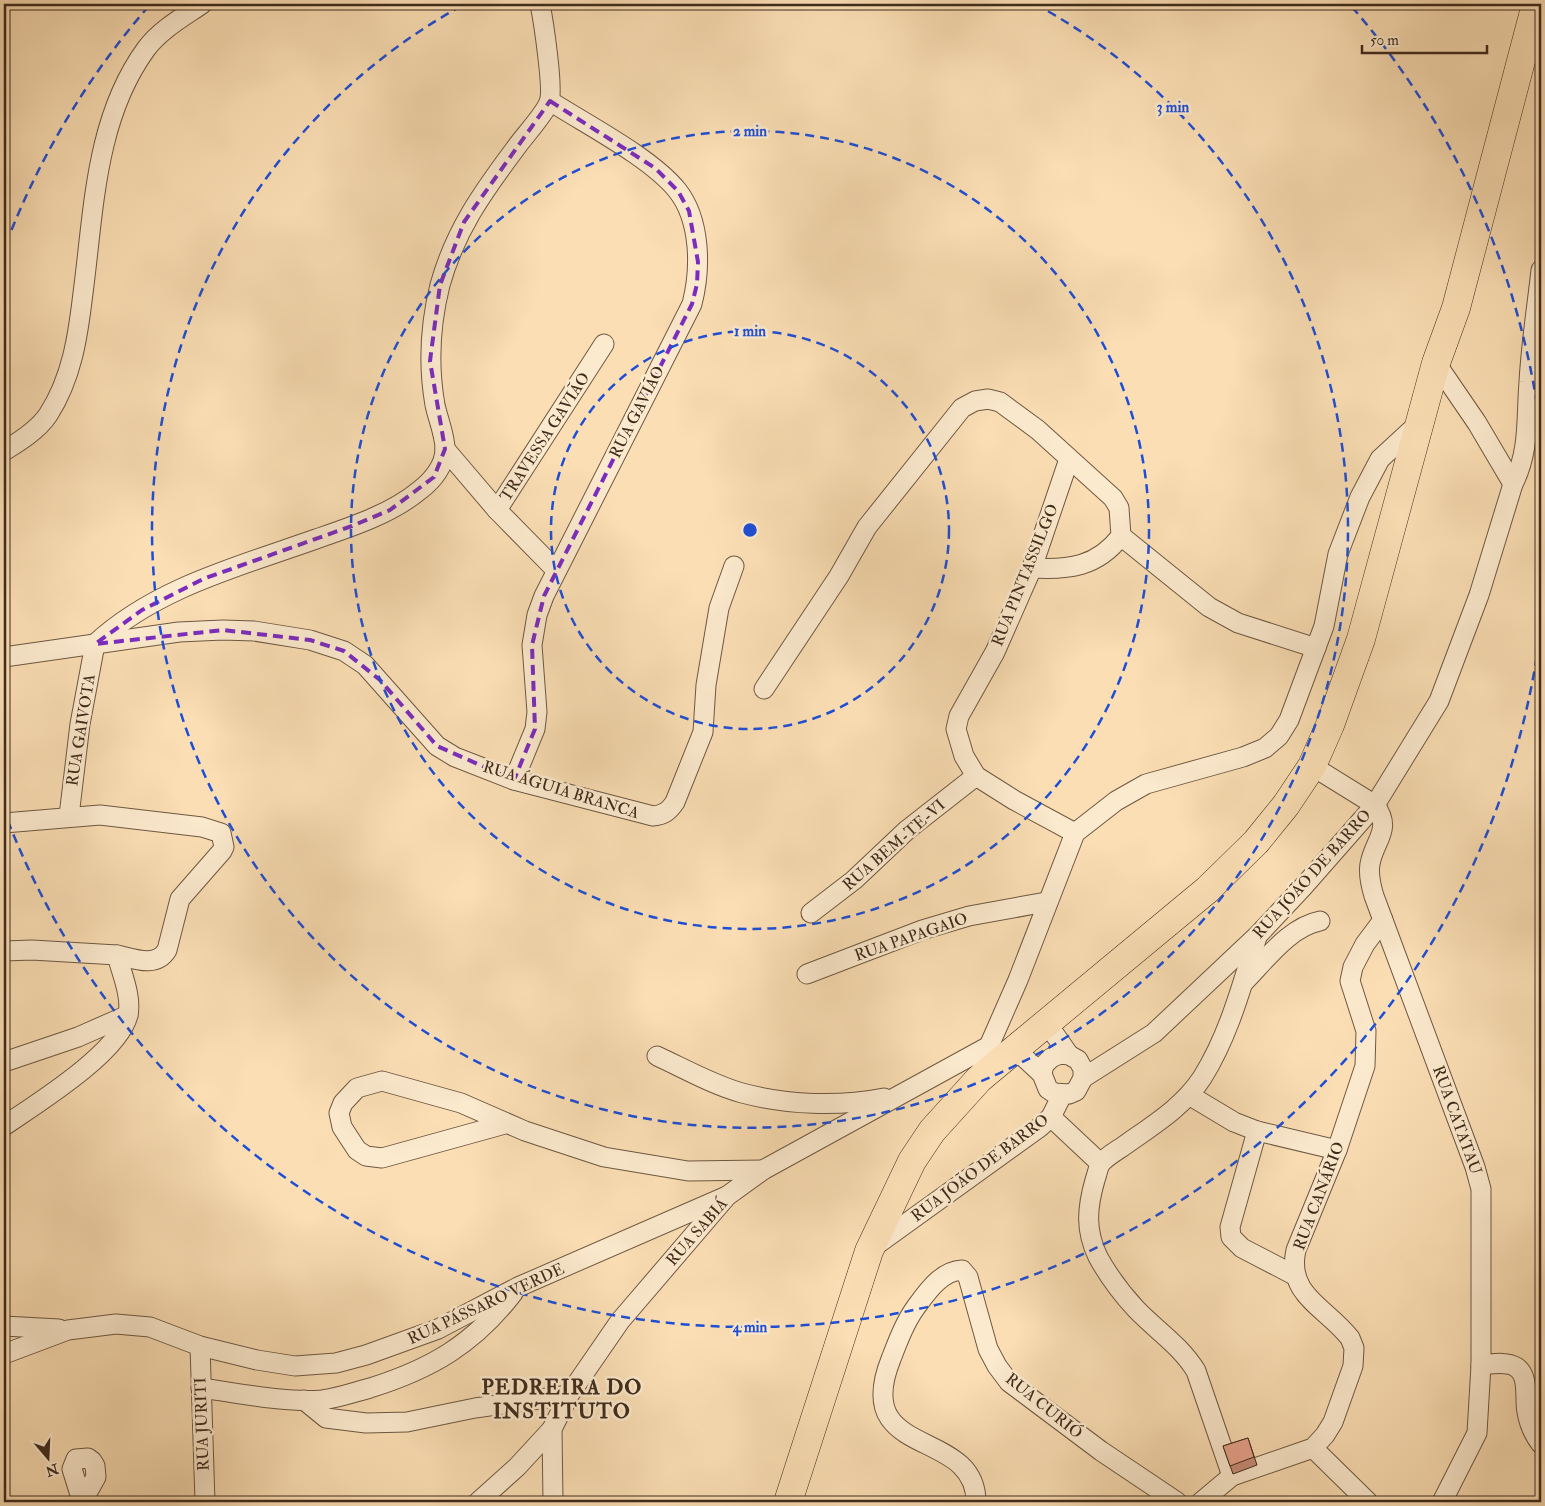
<svg xmlns="http://www.w3.org/2000/svg" width="1545" height="1506" font-family="'IM FELL Double Pica',serif">
	<style>
		.lines { fill: none; stroke-linecap: round; stroke-linejoin: round }
		.street-casing { stroke: #6e5842; stroke-width: 21 }
		.primary-casing { stroke: #3f2b1c; stroke-width: 29 }
		.street { stroke: #fceace; stroke-width: 19 }
		.primary { stroke: #fbdeb4; stroke-width: 28 }
		.wall { fill: #c88c79; stroke: #3f2b1c }
		.building { fill: #e9a38d; stroke: #3f2b1c }
		.marked { fill: none; stroke: #7b2cbf; stroke-width: 4; stroke-dasharray: 10 6; stroke-linejoin: round }
		.ring { fill: none; stroke: #1d4ed8; stroke-width: 2.5; stroke-dasharray: 9 6 }
		.labels { text-anchor: middle; dominant-baseline: central; stroke-width: 5; stroke-linejoin: round; paint-order: stroke }
		.street-label { font-size: 16px; fill: #3f2b1c; stroke: #fceace }
		.district-label { font-size: 21px; font-weight: bold; letter-spacing: 1px; fill: #3f2b1c; stroke: #fceace }
		.centre { fill: #1d4ed8; stroke: #fceace; stroke-width: 2.5 }
		.ring-label { font-size: 15px; text-anchor: middle; font-weight: bold; fill: #1d4ed8; stroke: #fceace; stroke-width: 5; stroke-linejoin: round; paint-order: stroke }
	</style>
	<rect width="100%" height="100%" fill="#fbdeb4"/>
	<filter id="stains"><feTurbulence type="fractalNoise" baseFrequency=".004" numOctaves="4"/><feColorMatrix values="0 0 0 0 .2 0 0 0 0 .09 0 0 0 0 .02 0 0 0 .5 -.17"/></filter>
	<radialGradient id="worn" r=".72"><stop offset=".6" stop-color="#630" stop-opacity="0"/><stop offset="1" stop-color="#630" stop-opacity=".3"/></radialGradient>
	<g class="lines">
		<defs>
			<g id="street">
				<path d="M1436 363 1477 423 1513 484"/>
				<path d="M445 449 497 510 555 569"/>
				<path d="M4 451C19 442 38 430 48 415 72 378 78 336 83 293 94 210 95 119 146 49 160 30 183 17 202 4"/>
				<path d="M1069 459 1032 568 995 652 959 716 956 729 964 756 976 776 1014 800 1075 833"/>
				<path d="M497 510 604 344"/>
				<path d="M1121 536 1209 607 1238 623 1316 648"/>
				<path d="M95 644C155 588 240 566 316 539 351 527 391 514 420 490 433 480 445 465 445 449 445 435 438 419 435 405 428 365 430 325 440 285 455 231 482 193 515 149 523 137 545 114 549 102 554 90 543 19 540 4"/>
				<path d="M4 657 179 632 223 630 254 631 310 640 344 651 365 665 437 746 455 757 514 780 653 816C664 815 669 811 675 802L703 732 706 685 719 608 734 566"/>
				<path d="M764 689 839 576 867 527 962 408 975 401 988 399 1000 402 1038 430 1113 498 1119 508 1121 536C1097 567 1069 570 1032 568"/>
				<path d="M1312 766 1375 805C1393 830 1374 840 1370 864 1368 875 1371 886 1374 896L1475 1167 1481 1189V1365L1477 1433 1442 1502"/>
				<path d="M514 780 535 729 537 712 532 645 537 615 544 596 692 304C701 269 701 220 677 190 650 157 587 125 550 101"/>
				<path d="M69 816 80 724 95 644"/>
				<path d="M4 823 100 815 202 827 221 833 224 847 222 851 180 899 167 950C156 968 135 959 117 955"/>
				<path d="M811 913 854 880 907 830 976 776"/>
				<path d="M4 951 32 950 117 955C121 972 132 996 128 1015 119 1053 36 1104 4 1126"/>
				<path d="M807 974 922 930 969 916 1046 902"/>
				<path d="M1244 982C1265 961 1289 927 1320 921"/>
				<path d="M1046 1022 1069 1055"/>
				<path d="M1014 1048 1042 1074"/>
				<path d="M657 1056C685 1069 713 1085 742 1093 787 1105 839 1107 884 1098"/>
				<path d="M4 1062 78 1037 128 1015"/>
				<path d="M1083 1078V1069L1078 1060 1069 1055 1060 1054 1051 1058 1044 1065 1042 1074 1048 1089 1054 1093 1069 1094 1076 1091 1083 1078 1154 1033 1257 936 1303 887 1375 805 1439 701 1479 595 1513 484C1530 451 1526 418 1529 382 1531 344 1537 307 1541 270"/>
				<path d="M979 1079 989 1046 1018 980 1075 833 1116 801 1146 784 1243 757 1265 748 1279 736 1289 720 1324 626 1338 554 1360 497 1380 459 1419 423"/>
				<path d="M1189 1095 1234 1122 1257 1131 1337 1150"/>
				<path d="M1051 1117 1100 1163"/>
				<path d="M505 1124 382 1158 366 1156 357 1150 342 1127 339 1113 343 1103 357 1088 382 1081 461 1103 525 1131 604 1157 688 1171 763 1170"/>
				<path d="M1257 1131 1230 1227 1231 1237 1242 1248 1294 1275"/>
				<path d="M872 1248 1040 1127 1051 1117 1062 1095"/>
				<path d="M4 1326 59 1329"/>
				<path d="M200 1346 205 1502"/>
				<path d="M4 1354 68 1330 116 1324 150 1327 200 1346 257 1360 295 1366 336 1363 366 1355 438 1329 518 1287 727 1196"/>
				<path d="M1481 1365C1492 1364 1507 1361 1516 1367 1530 1376 1524 1399 1527 1412 1529 1424 1534 1435 1541 1444"/>
				<path d="M201 1388C239 1393 285 1403 322 1400 338 1398 355 1392 370 1388 431 1369 474 1344 513 1293"/>
				<path d="M304 1400 326 1418 366 1423 407 1422 475 1408 569 1395"/>
				<path d="M1313 1448 1368 1502"/>
				<path d="M1232 1476 1196 1371C1181 1346 1156 1330 1136 1309 1122 1294 1108 1275 1098 1257 1085 1230 1087 1208 1095 1180 1097 1175 1098 1167 1101 1163 1107 1156 1118 1150 1125 1145 1153 1125 1183 1107 1202 1078 1229 1035 1242 985 1257 937"/>
				<path d="M82 1502 96 1477 95 1466 92 1461 88 1458 76 1459 72 1469 82 1501"/>
				<path d="M478 1502 517 1467 552 1429"/>
				<path d="M553 1502 552 1429 569 1395 620 1321 727 1196 763 1170 989 1046"/>
				<path d="M976 1502C976 1426 850 1461 891 1359 898 1341 905 1322 916 1307 927 1292 941 1271 962 1270L968 1277 988 1349 997 1366 1009 1382 1101 1451 1177 1502"/>
				<path d="M1201 1502 1232 1476 1313 1448 1325 1435 1333 1422 1353 1366 1354 1348 1350 1338C1326 1307 1286 1295 1296 1250L1337 1150 1365 1066 1366 1031 1350 981 1353 967 1365 944 1383 920"/>
			</g>
			<path id="primary" d="M788 1502 869 1251 912 1161 932 1131 979 1079 1207 890 1256 842 1286 805 1312 766 1330 725 1361 639 1436 363 1456 308 1536 4"/>
		</defs>
		<!-- street casing -->
		<use href="#street" class="street-casing"/>
		<!-- primary casing -->
		<use href="#primary" class="primary-casing"/>
		<!-- street -->
		<use href="#street" class="street"/>
		<!-- primary -->
		<use href="#primary" class="primary"/>
	</g>
	<!-- wall -->
	<path class="wall" d="M1248 1438 1257 1465 1233 1474 1223 1446Z"/>
	<!-- building -->
	<path class="building" d="M1248 1438 1254 1457 1230 1466 1223 1446Z"/>
	<!-- marked area -->
	<path class="marked" d="M550 101 655 168 678 191 689 211 698 262 697 284 692 304 544 596 532 645 535 729 514 780 437 746 380 680 344 651 310 640 223 630 95 644 142 610 203 579 352 526 390 510 434 477 445 449 430 361 440 285 464 222Z"/>
	<!-- distance rings -->
	<g class="ring">
		<circle cx="750" cy="530" r="199"/>
		<circle cx="750" cy="530" r="399"/>
		<path d="M1035 4A598 598 0 1 1 465 4"/>
		<path d="M1541 627A797 797 0 0 1 6 816M6 244A797 797 0 0 1 148 7M1352 7A797 797 0 0 1 1541 433"/>
	</g>
	<g class="labels">
		<!-- street labels -->
		<g class="street-label">
			<text transform="translate(637 412) rotate(-63)">RUA GAVIÃO</text>
			<text transform="translate(545 437) rotate(-57)">TRAVESSA GAVIÃO</text>
			<text transform="translate(1025 575) rotate(-68)">RUA PINTASSILGO</text>
			<text transform="translate(81 730) rotate(-81)">RUA GAIVOTA</text>
			<text transform="translate(561 790) rotate(17)">RUA ÁGUIA BRANCA</text>
			<text transform="translate(894 845) rotate(-41)">RUA BEM-TE-VI</text>
			<text transform="translate(1312 874) rotate(-48)">RUA JOÃO DE BARRO</text>
			<text transform="translate(911 937) rotate(-19)">RUA PAPAGAIO</text>
			<text transform="translate(1457 1120) rotate(70)">RUA CATATAU</text>
			<text transform="translate(980 1168) rotate(-37)">RUA JOÃO DE BARRO</text>
			<text transform="translate(1319 1196) rotate(-69)">RUA CANÁRIO</text>
			<text transform="translate(697 1232) rotate(-49)">RUA SABIÁ</text>
			<text transform="translate(486 1304) rotate(-25)">RUA PÁSSARO VERDE</text>
			<text transform="translate(1044 1406) rotate(39)">RUA CURIÓ</text>
			<text transform="translate(202 1424) rotate(-92)">RUA JURITI</text>
		</g>
		<!-- district labels -->
		<g class="district-label">
			<text x="562" y="1387">PEDREIRA DO<tspan x="562" dy="24">INSTITUTO</tspan></text>
		</g>
	</g>
	<circle cx="750" cy="530" r="8" class="centre"/>
	<g class="ring-label">
		<text x="1173" y="112">3 min</text>
		<text x="750" y="136">2 min</text>
		<text x="750" y="336">1 min</text>
		<text x="750" y="1332">4 min</text>
	</g>
	<!-- margin -->
	<rect width="1545" height="1506" fill="none" stroke="#fbdeb4" stroke-width="20"/>
	<rect x="5" y="5" width="1535" height="1496" fill="none" stroke="#3f2b1c" stroke-width="2.5"/>
	<rect x="10" y="10" width="1525" height="1486" fill="none" stroke="#3f2b1c"/>
	<!-- north arrow -->
	<g transform="translate(48 1458) rotate(161)" stroke="#fceace" stroke-width="4" paint-order="stroke">
	<path d="M0-4L9 19L0 12L-9 19Z" fill="#3f2b1c"/>
	<text y="-8" font-size="14" font-weight="bold" text-anchor="middle" fill="#3f2b1c">N</text>
	</g>
	<!-- scale -->
	<path d="M1362 45v8h125v-8" fill="none" stroke="#3f2b1c" stroke-width="2.5"/>
	<text x="1370" y="45" font-size="15" fill="#3f2b1c" stroke="#fceace" stroke-width="4" paint-order="stroke">50 m</text>
	<rect width="100%" height="100%" filter="url(#stains)"/>
	<rect width="100%" height="100%" fill="url(#worn)"/>
</svg>
